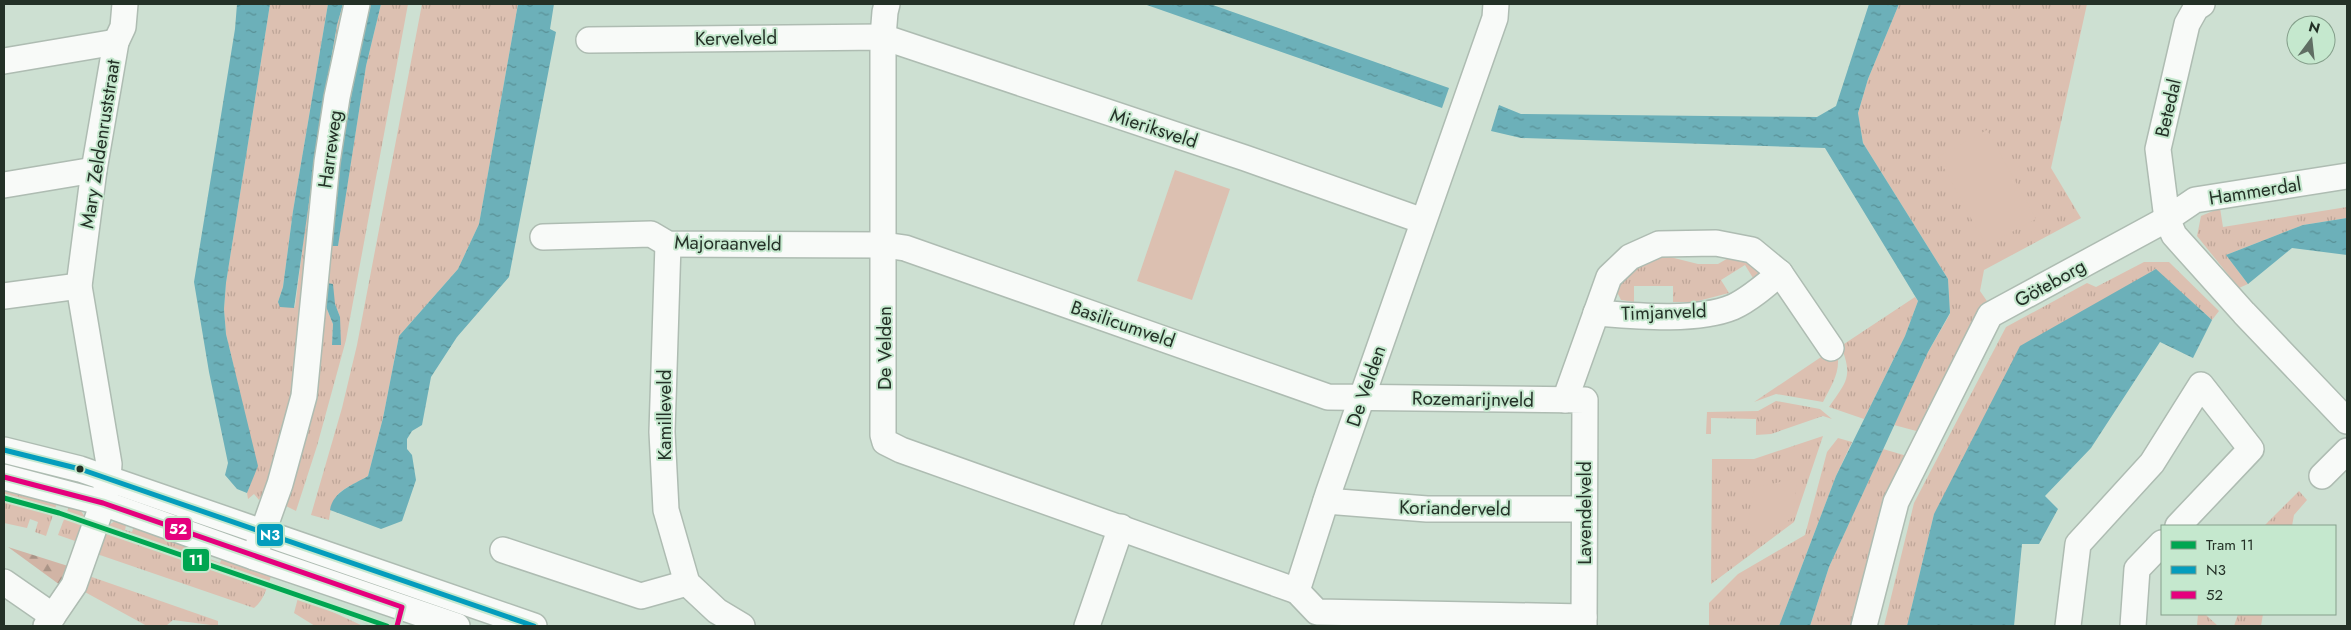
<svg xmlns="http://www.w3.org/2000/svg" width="2351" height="630" font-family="Jost,sans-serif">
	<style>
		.grass { fill: url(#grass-tufts); fill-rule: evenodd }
		.forest { fill: url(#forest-firs) }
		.park { fill: #dcc0b1 }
		.water { fill: url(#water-ripples) }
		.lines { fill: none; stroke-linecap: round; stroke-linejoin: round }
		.minor-casing { stroke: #aebcb2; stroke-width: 28 }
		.minor { stroke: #f8faf8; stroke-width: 25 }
		.tram { stroke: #ccd2ce; stroke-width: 1 }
		.bus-1-casing { stroke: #c5e8ce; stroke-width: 9 }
		.bus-2-casing { stroke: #c5e8ce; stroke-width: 9 }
		.bus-1 { stroke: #049dbd; stroke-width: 5 }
		.bus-2 { stroke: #e5007d; stroke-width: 5 }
		.tram-1-casing { stroke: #c5e8ce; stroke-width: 9 }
		.tram-1 { stroke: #00a651; stroke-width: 5 }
		.bus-dot { fill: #243127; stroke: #c5e8ce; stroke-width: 2 }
		.labels { text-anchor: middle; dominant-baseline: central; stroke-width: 4; stroke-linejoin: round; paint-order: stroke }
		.street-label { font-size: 19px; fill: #243127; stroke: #c5e8ce }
		.line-badge { stroke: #c5e8ce; stroke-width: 2 }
		.badge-label { font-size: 14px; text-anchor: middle; font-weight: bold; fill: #fff }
	</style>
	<defs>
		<pattern id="grass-tufts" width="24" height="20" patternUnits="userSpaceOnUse" patternTransform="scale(1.25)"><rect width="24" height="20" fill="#dcc0b1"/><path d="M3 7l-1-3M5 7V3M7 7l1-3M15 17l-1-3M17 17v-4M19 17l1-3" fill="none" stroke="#bda598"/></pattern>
		<pattern id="forest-firs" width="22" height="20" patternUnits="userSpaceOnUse" patternTransform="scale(1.25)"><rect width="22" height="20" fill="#d1b4a5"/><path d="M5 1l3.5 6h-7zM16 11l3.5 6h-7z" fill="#a99386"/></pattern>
		<pattern id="water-ripples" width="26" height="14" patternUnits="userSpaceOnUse" patternTransform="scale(1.25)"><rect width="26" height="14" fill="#6cb0b9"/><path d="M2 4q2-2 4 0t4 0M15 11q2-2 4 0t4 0" fill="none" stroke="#599096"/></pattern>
	</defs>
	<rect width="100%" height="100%" fill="#cde0d2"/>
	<!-- grass -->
	<g class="grass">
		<path d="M270 4H328L293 211 283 287 278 302 295 307 309 196 337 25 343 4H349L294 399 266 488 259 500 254 494 248 499 247 493 257 466 226 334 224 309 226 283Z"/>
		<path d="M364 4H371L354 72 330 246 338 245 366 66 381 4H408L346 340 317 446 296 511 284 505 330 199ZM325 304H335L340 317 332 345 333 324Z"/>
		<path d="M422 4H518L479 224 458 269 399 336 383 418 368 476C343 491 333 489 329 520L311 515 342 408 357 345Z"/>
		<path d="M1899 4H2087L2051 168 2081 218 1984 270 1980 291 1989 304 1920 432 1894 425 1928 352 1950 314 1948 279 1863 143 1858 113 1868 79Z"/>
		<path d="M2347 207V218L2303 225 2226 255 2248 284 2239 288 2197 236 2201 216 2220 208 2223 227Z"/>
		<path d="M1737 253 1761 271 1753 278 1745 265 1721 280 1729 293 1694 302H1673V286H1634V302L1621 300 1617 292 1623 278 1642 262 1662 255 1698 264H1718Z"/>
		<path d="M2144 262H2169L2219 311 2212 320 2155 269 1934 514 1907 626H1884L1914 503 2006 327 2087 283 2096 287Z"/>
		<path d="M1915 297 1918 301 1905 336 1864 419 1829 407C1847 381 1853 377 1841 346Z"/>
		<path d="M1830 351 1838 359C1839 375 1830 388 1823 402L1776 394 1754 402Z"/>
		<path d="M1776 401 1820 409 1832 419 1823 416 1771 434 1756 435V419L1711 418V434H1706L1707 412 1758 411Z"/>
		<path d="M1823 436 1794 522 1711 584 1712 459H1754Z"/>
		<path d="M1838 438 1852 442 1836 476 1779 626H1709V603L1738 574 1805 535 1827 452Z"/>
		<path d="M1883 449 1907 456 1856 626H1810L1829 567Z"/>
		<path d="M4 483 59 497 46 536 35 532 38 522 30 519 27 528 4 523Z"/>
		<path d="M2299 491 2307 500 2294 515 2292 526H2264Z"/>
		<path d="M71 501 78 506 86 519 78 542 58 535Z"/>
		<path d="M115 521H127L125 530 132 532 135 523 212 551 210 559 220 563 223 555 273 571C268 583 265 600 254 608L97 554 107 526Z"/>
		<path d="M89 576 218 621V626L173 620 166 626H147L83 591Z"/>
		<path d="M299 594 323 602 322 607 363 626H315L294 613Z"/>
		<path d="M2174 614H2205L2218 626H2197L2198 614Z"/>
		<path d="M2238 614H2263L2261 626H2234Z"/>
	</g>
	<!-- forest -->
	<path class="forest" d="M8 547 68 566 60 585Z"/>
	<!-- park -->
	<g class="park">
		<path d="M1987 130 2036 219 1986 246 1938 157Z"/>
		<path d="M1175 170 1230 189 1192 300 1137 281Z"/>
		<path d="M1797 478 1793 517 1759 543 1747 528 1754 488Z"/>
	</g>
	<!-- water -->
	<g class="water">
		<path d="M237 4H270L226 283 224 309 226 334 258 466 247 493 237 489 225 475 228 463 209 372 194 282 235 29Z"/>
		<path d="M328 4H343L337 25 321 118 294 308 280 307 278 302 283 287 293 211Z"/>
		<path d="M371 4H381L366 66 338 246H330C339 164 351 84 371 4Z"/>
		<path d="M518 4H554L550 29 556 32 509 277 457 337 431 377 422 425 412 431 407 439V449L412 455 416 480 402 521 381 529 330 510C333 491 353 485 368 476L383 418 399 336 458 269 479 224Z"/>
		<path d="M1144 4H1210L1449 88 1442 108Z"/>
		<path d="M1869 4H1899L1868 79 1858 113 1863 143 1948 279 1950 313 1928 352 1829 567 1810 626H1779L1836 476 1905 336 1918 301 1825 148 1521 138 1491 131 1499 105 1521 114 1817 117 1836 106Z"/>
		<path d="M2347 218V255L2292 248 2248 284 2226 255 2303 225Z"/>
		<path d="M2156 269 2212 320 2193 358 2160 342 2091 448 2045 496 2058 509 2039 544H2022L2014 626H1907L1934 514 2020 346Z"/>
		<path d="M327 283 333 284 335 304 340 317 341 345H332L333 324 325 304Z"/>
	</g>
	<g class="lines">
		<defs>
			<g id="minor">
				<path d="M887 4 885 12 883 37V435L885 442 901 450 1297 591 1328 494 1495 18 1496 4"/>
				<path d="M2202 4 2196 8 2187 24 2158 149 2167 219 2195 200 2347 176"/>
				<path d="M589 40 883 37 1245 158 1423 221"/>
				<path d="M4 61 116 42"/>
				<path d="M4 185 94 170"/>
				<path d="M543 237 651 234 668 244 884 245 905 248 1328 397 1585 400 1584 626"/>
				<path d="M668 244 662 432 666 510 687 583 717 611 742 626"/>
				<path d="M4 296 79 286"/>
				<path d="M1596 313C1635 316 1697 322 1733 307 1750 299 1766 285 1780 273"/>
				<path d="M1565 400 1609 277 1630 257 1659 244 1716 243 1752 250 1780 273 1831 348"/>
				<path d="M4 450 80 469 534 626"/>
				<path d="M2322 476 2347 451"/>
				<path d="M4 477 103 503 254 557 457 626"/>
				<path d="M1326 501 1427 509H1584"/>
				<path d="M503 550 641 596 687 583"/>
				<path d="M254 557 280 484 304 396 327 162 337 97 357 4"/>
				<path d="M4 582 53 616"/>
				<path d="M1297 591 1317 612 1584 617"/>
				<path d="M46 626 74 585 103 503 108 480 109 464 79 286 94 170 116 42 123 27 125 4"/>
				<path d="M1087 626 1121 527"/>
				<path d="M1864 626 1896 502 1990 315 2167 219 2174 235 2244 313 2347 421"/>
				<path d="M2068 626 2078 544 2152 463 2201 385 2251 449 2178 526"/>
				<path d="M2133 626 2137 569 2162 543"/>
			</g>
		</defs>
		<!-- minor casing -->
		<use href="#minor" class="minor-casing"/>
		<!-- minor -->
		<use href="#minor" class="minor"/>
		<!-- tram -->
		<path class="tram" d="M338 609 370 626"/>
		<defs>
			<path id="bus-1" d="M4 450 80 469 534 626"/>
			<path id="bus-2" d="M4 477 103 503 402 607 397 626"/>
		</defs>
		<!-- bus-1 casing -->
		<use href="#bus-1" class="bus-1-casing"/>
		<!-- bus-2 casing -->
		<use href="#bus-2" class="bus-2-casing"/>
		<!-- bus-1 -->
		<use href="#bus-1" class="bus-1"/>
		<!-- bus-2 -->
		<use href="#bus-2" class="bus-2"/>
		<defs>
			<path id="tram-1" d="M4 498 59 513 387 626"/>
		</defs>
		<!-- tram-1 casing -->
		<use href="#tram-1" class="tram-1-casing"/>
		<!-- tram-1 -->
		<use href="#tram-1" class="tram-1"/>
	</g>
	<!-- markers -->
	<circle class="bus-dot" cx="80" cy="469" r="4.5"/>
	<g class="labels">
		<!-- street labels -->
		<g class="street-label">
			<text transform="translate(736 38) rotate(-1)">Kervelveld</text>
			<text transform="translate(2168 108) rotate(-77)">Betedal</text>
			<text transform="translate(1154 128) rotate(18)">Mieriksveld</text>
			<text transform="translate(100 144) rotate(-81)">Mary Zeldenruststraat</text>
			<text transform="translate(330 149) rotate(-82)">Harreweg</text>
			<text transform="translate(2255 191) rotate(-9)">Hammerdal</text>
			<text transform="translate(728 243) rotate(1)">Majoraanveld</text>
			<text transform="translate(2050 283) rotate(-29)">Göteborg</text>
			<text transform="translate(1664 312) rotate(-2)">Timjanveld</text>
			<text transform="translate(1123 324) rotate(19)">Basilicumveld</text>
			<text transform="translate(884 348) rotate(-90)">De Velden</text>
			<text transform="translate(1366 386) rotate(-71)">De Velden</text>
			<text transform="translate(1473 399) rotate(1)">Rozemarijnveld</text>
			<text transform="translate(664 415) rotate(-90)">Kamilleveld</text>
			<text transform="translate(1455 508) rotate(1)">Korianderveld</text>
			<text transform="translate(1584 513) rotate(-90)">Lavendelveld</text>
		</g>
	</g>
	<g class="line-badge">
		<rect x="164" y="517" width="28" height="24" rx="5" fill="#e5007d"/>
		<rect x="256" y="523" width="28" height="24" rx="5" fill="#049dbd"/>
		<rect x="182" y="548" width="28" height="24" rx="5" fill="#00a651"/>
	</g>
	<g class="badge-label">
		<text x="178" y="534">52</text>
		<text x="270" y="540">N3</text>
		<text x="196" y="565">11</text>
	</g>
	<!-- border -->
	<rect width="2351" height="630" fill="none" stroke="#243127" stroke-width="10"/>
	<!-- legend -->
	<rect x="2161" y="525" width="175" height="90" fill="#c5e8ce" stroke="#859f8b"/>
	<rect x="2171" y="541" width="25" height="8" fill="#00a651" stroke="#859f8b"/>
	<text x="2206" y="550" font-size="15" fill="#243127">Tram 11</text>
	<rect x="2171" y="566" width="25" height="8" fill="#049dbd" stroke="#859f8b"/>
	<text x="2206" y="575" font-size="15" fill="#243127">N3</text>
	<rect x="2171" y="591" width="25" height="8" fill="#e5007d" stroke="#859f8b"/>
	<text x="2206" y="600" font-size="15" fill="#243127">52</text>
	<!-- north arrow -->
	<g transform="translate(2311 40) rotate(15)"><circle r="24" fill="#c5e8ce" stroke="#859f8b"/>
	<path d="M0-4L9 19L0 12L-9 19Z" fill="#5f6e63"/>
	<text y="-8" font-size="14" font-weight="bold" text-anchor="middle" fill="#243127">N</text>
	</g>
</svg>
